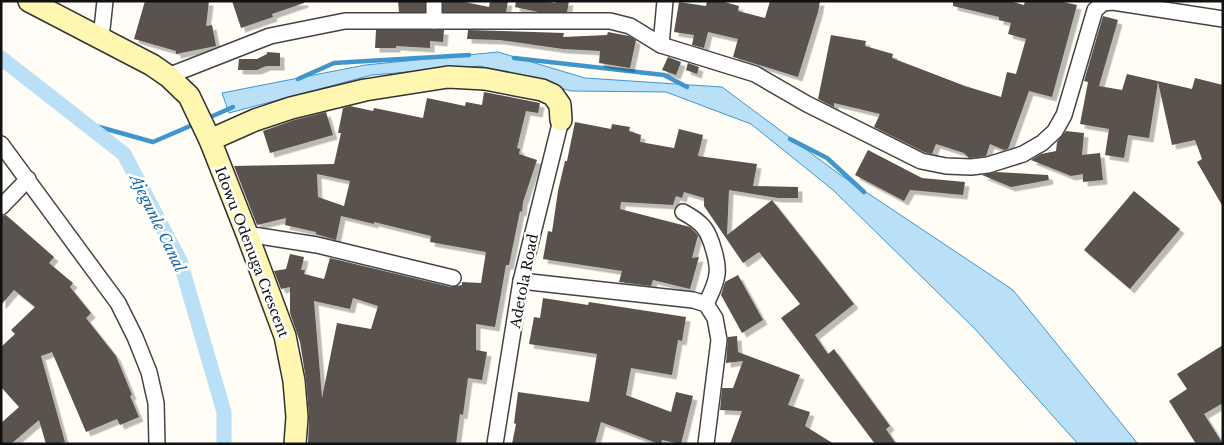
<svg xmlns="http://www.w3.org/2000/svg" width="1224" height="445" font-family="'Libre Baskerville',serif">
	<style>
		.water { fill: #b9e0f7; stroke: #3f96cf }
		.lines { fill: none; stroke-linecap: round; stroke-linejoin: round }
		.stream { stroke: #3f96cf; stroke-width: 4.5 }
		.canal { stroke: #b9e0f7; stroke-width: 15 }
		.building { fill: #5a524d; fill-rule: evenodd; filter: url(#shadow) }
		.street-casing { stroke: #444; stroke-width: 18 }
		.secondary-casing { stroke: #333; stroke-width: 24 }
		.street { stroke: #fff; stroke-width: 15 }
		.secondary { stroke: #fff6b0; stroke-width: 21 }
		.labels { text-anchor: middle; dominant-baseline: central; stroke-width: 5; stroke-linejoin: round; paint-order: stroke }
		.street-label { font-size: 14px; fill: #111; stroke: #fff }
		.water-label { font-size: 15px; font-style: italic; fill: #1768a6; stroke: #fff }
	</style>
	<defs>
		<filter id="shadow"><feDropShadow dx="4.5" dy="4.5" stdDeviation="0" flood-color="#0004"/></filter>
	</defs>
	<rect width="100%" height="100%" fill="#fffdf5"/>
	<!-- water -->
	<path class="water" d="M498 52 585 78 722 87 839 174 1013 290 1138 444H1078L975 329 833 190 751 124 666 92 571 91 480 66 372 75 229 113 222 93 365 65Z"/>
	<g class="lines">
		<!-- stream -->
		<g class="stream">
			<path d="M514 58 664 75 687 87"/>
			<path d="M298 79 334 63 469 55"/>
			<path d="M206 119 233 107"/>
			<path d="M85 123 153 142 197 123"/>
			<path d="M790 139 827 158 864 192"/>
		</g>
		<!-- canal -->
		<path class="canal" d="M1 58 124 154 180 261 224 412V444"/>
	</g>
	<!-- building -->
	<g class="building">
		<path d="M145 1H209L206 26 212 25 216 46 176 54V51L134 39Z"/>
		<path d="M232 1H304V3L272 14 273 17 241 28Z"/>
		<path d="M398 1H425V12H399Z"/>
		<path d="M443 1H460L489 7 490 1H508L506 12H443Z"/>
		<path d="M516 1H545L555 3 556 1H569L567 12H538L515 7Z"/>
		<path d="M707 1H721L739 6 738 11 765 18 770 1H820L818 12 798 77 733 57 738 39 708 32 704 48 692 45 694 35 674 32 679 2 706 6Z"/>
		<path d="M953 1H1010L1024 5 1025 1H1059L1077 5 1052 97 1029 91 1008 149 1004 150 990 144 986 156 969 158 964 153 936 144 932 154 924 152 874 127 880 114 834 103V107L818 99 831 35 866 41 865 46 893 54 892 58 965 86 1001 97 1007 72 1016 74 1026 39 1008 34 1011 23 999 20V17L953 6Z"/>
		<path d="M1103 16 1118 20 1099 86 1122 90 1127 74 1192 89 1195 78 1223 85V207L1197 162 1202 159 1195 140 1172 145 1158 82 1149 138 1128 135 1124 158 1105 155 1109 129 1080 124 1088 82 1084 81Z"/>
		<path d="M376 30H444L443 42 430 41V48L396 46V48H375Z"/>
		<path d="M468 30 564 33 563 37 607 35 608 32 629 36 636 40 630 68 599 63 600 51 563 49 500 40 467 39Z"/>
		<path d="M267 52 280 53V66H266L257 70H238L239 59H257L267 54Z"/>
		<path d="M668 57 681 62 676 75 662 70Z"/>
		<path d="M688 63 699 67 697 74 686 70Z"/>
		<path d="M484 92 540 103 538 113 526 111 517 148 520 149 519 154 537 160 523 202 522 212 520 211 509 265H506L495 327 476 324V350L487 352 482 380 468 378 463 415 460 414 456 444H308L309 416 306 380 300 342 290 313V287L281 289 274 271 286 269 290 254 304 257 301 270H305L304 274 324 279 330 258 451 287 462 285V282L481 283 486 252 430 242 431 236 374 222V224L341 216 336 240 316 234V232L285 225 286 218 257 225 234 166 334 164 341 133H338L343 108 350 106 373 111 374 108 423 118 427 98 465 106 466 102 482 105ZM317 174 350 181 344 206 318 197ZM353 298 378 306 371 329 337 323 322 398 314 301 350 309Z"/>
		<path d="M326 112 333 135 270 153 263 131 294 120Z"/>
		<path d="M575 122 611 129 612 124 630 127 629 131 641 135 640 142 674 148 679 129 703 135 698 156 757 164 753 186 798 187V198H778L729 190 727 235 772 200 854 304 815 335 828 354 834 349 890 426 886 429 896 444H875L781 318 800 304 759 252 743 263 704 206V198L684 192 682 198 676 196 673 205 621 202 620 209 690 227 698 235 692 258 699 257 690 289 653 280 651 286 619 282 622 271 543 259 548 231 552 232 558 191 565 161H567Z"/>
		<path d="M1066 131 1084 133 1082 155 1100 153 1103 180 1083 182V174L1071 176 1031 160 1041 154 1056 151 1057 142Z"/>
		<path d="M868 150 922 178 965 182 963 195 910 190 904 201 855 175Z"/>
		<path d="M996 172 1048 175 1049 180 1011 187 982 175Z"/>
		<path d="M1134 191 1180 229 1130 289 1084 250Z"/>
		<path d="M6 215 54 257 49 263 73 283 70 287 91 313 86 318 116 356 132 395 130 396 139 417 120 425 117 419 86 432 52 352 41 356 65 442 57 444H46L39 420 11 444H1V423L19 407 1 387V347L15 334 11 330 35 307 14 290 1 305V216Z"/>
		<path d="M738 275 763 320 742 333 721 295 725 282Z"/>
		<path d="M543 298 588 305 589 302 686 317 682 341 678 340 672 375 631 368 626 395 671 412 676 392 693 396 681 444 662 440 661 444H659L601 422 595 444H512L516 424 514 423 518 392 589 402 597 354 529 344 534 317 540 318Z"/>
		<path d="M737 336 738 352 800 375 788 405 810 412 805 426 834 444H730L742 411 720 410 722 388H733L743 361 726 363 728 337Z"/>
		<path d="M1223 345V403L1204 414 1223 444H1196L1169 401 1187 389 1177 374Z"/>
	</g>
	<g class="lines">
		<defs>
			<g id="street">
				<path d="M434 21V1"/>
				<path d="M101 38 105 1"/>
				<path d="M661 45 665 1"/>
				<path d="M168 76 270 36 345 21H610L630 26 661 45 755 74 807 104 921 161 946 166 971 167 988 165 1023 154 1042 143 1055 131 1064 115 1095 10 1103 3 1113 2 1223 19"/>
				<path d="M1 144 118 303 135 337 149 372 156 403 157 444"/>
				<path d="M1 207 28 179"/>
				<path d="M683 212C703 223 708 229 714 251 716 258 718 267 717 274 716 285 710 295 706 304"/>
				<path d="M247 234 317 245 453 278"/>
				<path d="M521 281 693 300 706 304 715 318 719 340 706 444"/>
				<path d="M495 444 521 281 561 120"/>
			</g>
			<g id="secondary">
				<path d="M29 1 152 65 168 76 189 96 210 140 247 234 285 336 294 381 297 417 295 444"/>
				<path d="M210 140 255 120 291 108 365 90 448 77 485 79 542 90 553 95 560 105 561 120"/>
			</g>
		</defs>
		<!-- street casing -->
		<use href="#street" class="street-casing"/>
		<!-- secondary casing -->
		<use href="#secondary" class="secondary-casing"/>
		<!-- street -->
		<use href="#street" class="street"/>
		<!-- secondary -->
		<use href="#secondary" class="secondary"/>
	</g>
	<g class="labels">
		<!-- street labels -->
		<g class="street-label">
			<text transform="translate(252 252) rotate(69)">Idowu Odenuga Crescent</text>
			<text transform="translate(524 281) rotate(-79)">Adetola Road</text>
		</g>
		<!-- water labels -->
		<g class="water-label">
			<text transform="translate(158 223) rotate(64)">Ajegunle Canal</text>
		</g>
	</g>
	<!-- border -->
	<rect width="1224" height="445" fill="none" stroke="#111111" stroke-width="5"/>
</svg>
